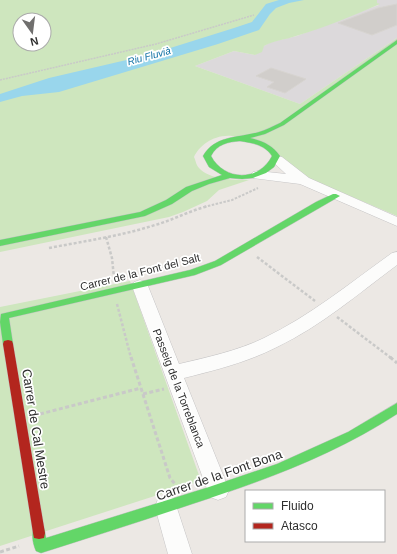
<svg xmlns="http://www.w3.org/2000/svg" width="397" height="554" font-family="Helvetica,sans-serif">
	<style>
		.industrial { fill: #dcd9db }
		.green { fill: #cee6be; fill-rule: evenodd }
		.water { fill: #99d6ec }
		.building { fill: #d1cecb; stroke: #d7d4d0 }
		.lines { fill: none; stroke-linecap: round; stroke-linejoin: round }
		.street-casing { stroke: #c5c4c5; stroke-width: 1 }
		.fast-casing { stroke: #c5c4c5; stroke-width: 1 }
		.jam-casing { stroke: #c5c4c5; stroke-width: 1 }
		.path-far3 { stroke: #c9c9c8; stroke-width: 1.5; stroke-dasharray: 2 1; stroke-linecap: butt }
		.path-far2 { stroke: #c9c9c8; stroke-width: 2; stroke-dasharray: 2.5 1.5; stroke-linecap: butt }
		.path-far1 { stroke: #c9c9c8; stroke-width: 2.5; stroke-dasharray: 3 2; stroke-linecap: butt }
		.path { stroke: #c9c9c8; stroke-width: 3; stroke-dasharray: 4 2.5; stroke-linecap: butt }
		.street { fill: #fcfcfb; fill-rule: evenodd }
		.fast { fill: #63d668; fill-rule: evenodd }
		.jam { fill: #b3261e; fill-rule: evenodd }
		.labels { text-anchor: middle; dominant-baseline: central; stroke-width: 3.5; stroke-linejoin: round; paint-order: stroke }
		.far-water-label { font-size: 10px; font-style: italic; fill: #0d6fa3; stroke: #fff }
		.street-label { font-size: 11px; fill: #2e2e2e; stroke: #fff }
		.near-street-label { font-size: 13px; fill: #2e2e2e; stroke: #fff }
	</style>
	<rect width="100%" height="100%" fill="#ece8e4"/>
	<!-- industrial -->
	<path class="industrial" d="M377 0H397V38L300 104 195 66 234 51 255 55 264 46 271 42 297 36 365 10 379 5 377 3Z"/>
	<!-- green -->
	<g class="green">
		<path d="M0 0H377V3L380 4C352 16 324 28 296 36 285 40 275 40 264 46L262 52 255 55 234 51 195 66 300 104 397 38V216L277 165 271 147C258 143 245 138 232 136 214 134 199 146 194 157 196 161 196 165 199 168 209 179 231 180 249 180L219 190 207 201 183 212 169 217 0 252ZM20 20H44V44H20Z"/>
		<path d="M130 281 201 481 0 546V307Z"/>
	</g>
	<!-- water -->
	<path class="water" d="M279 0H304L289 3 276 8 270 14 259 30 218 44 59 92 22 96 0 102V94L49 78 148 55 234 28 252 22 266 4Z"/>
	<!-- building -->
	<g class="building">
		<path d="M397 4V25L372 35 338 23 378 8Z"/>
		<path d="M271 68 306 79 285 93 267 87 274 82 256 76Z"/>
	</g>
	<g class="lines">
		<defs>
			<g id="street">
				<path d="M277 156 282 157 309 178 397 217V226L300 184 253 178 251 175 253 172 258 171 286 174 271 160 272 157Z"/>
				<path d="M397 252V265C358 294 321 326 277 347 248 362 216 370 184 378L229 490 226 497 218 500 210 497 132 286 134 282 140 280 146 282 148 286 179 364C208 357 237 351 264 338 310 316 350 283 392 253Z"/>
				<path d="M166 496 174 499 192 554H168L155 507 158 499Z"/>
			</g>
			<g id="fast">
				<path d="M397 40V44L284 125 265 134 250 138C263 141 272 145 280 156L274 167 266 173 253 178 242 179 230 178 209 184 192 191 172 204 145 216 0 246V240L140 212 166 200 186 187 222 175 209 167 203 156C215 135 239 138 259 132 266 130 273 126 280 123ZM240 141C253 143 265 145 272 156 259 182 224 181 211 156 217 144 228 142 240 141Z"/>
				<path d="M333 194H336L340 196 221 265 195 275 9 318 13 344 12 347H4L3 344 0 322 1 314 190 270 215 261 316 202Z"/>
				<path d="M397 403V414C334 455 263 481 192 504 142 521 91 537 41 553L36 551C33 544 31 535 34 528L39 527 44 528 46 538 206 488 277 464 348 432Z"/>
			</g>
			<path id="jam" d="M8 340 12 341 13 344 45 533 44 538 39 539 34 538 33 533 3 344 4 341Z"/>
		</defs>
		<!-- street casing -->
		<use href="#street" class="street-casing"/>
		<!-- fast casing -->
		<use href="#fast" class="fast-casing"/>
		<!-- jam casing -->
		<use href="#jam" class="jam-casing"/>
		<!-- path-far3 -->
		<path class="path-far3" d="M0 80 156 44 254 15"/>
		<!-- path-far2 -->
		<path class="path-far2" d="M204 207 232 200 258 188"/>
		<!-- path-far1 -->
		<g class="path-far1">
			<path d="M106 237 112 258 114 278"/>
			<path d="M49 248C85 241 121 236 155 225 173 220 189 211 208 206"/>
			<path d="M257 257 315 301"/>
			<path d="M117 304 131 358"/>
			<path d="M337 317 391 358"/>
		</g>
		<!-- path -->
		<g class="path">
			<path d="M131 357 170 478 175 484"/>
			<path d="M390 357 397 363"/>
			<path d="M143 394 164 389"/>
			<path d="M40 414 141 388"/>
			<path d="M0 552 19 546"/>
		</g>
		<!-- street -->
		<use href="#street" class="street"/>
		<!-- fast -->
		<use href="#fast" class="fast"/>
		<!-- jam -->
		<use href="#jam" class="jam"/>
	</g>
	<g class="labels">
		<!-- far-water labels -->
		<g class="far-water-label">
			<text transform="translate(149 56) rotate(-15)">Riu Fluvià</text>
		</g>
		<!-- street labels -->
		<g class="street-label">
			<text transform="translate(140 272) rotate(-14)">Carrer de la Font del Salt</text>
			<text transform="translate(179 388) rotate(69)">Passeig de la Torreblanca</text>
		</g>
		<!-- near-street labels -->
		<g class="near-street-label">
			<text transform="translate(36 429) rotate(81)">Carrer de Cal Mestre</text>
			<text transform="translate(219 475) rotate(-19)">Carrer de la Font Bona</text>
		</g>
	</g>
	<!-- legend -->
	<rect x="245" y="490" width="140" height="52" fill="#ffffff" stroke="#ababab"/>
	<rect x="253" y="503" width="20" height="6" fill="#63d668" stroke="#ababab"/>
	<text x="281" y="510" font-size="12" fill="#2e2e2e">Fluido</text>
	<rect x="253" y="523" width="20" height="6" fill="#b3261e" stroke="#ababab"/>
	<text x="281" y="530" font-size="12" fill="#2e2e2e">Atasco</text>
	<!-- north arrow -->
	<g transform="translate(32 32) rotate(166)"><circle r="19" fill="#ffffff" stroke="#ababab"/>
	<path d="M0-3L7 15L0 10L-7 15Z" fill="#706f6e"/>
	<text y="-6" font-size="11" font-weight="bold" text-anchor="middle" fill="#2e2e2e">N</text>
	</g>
</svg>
